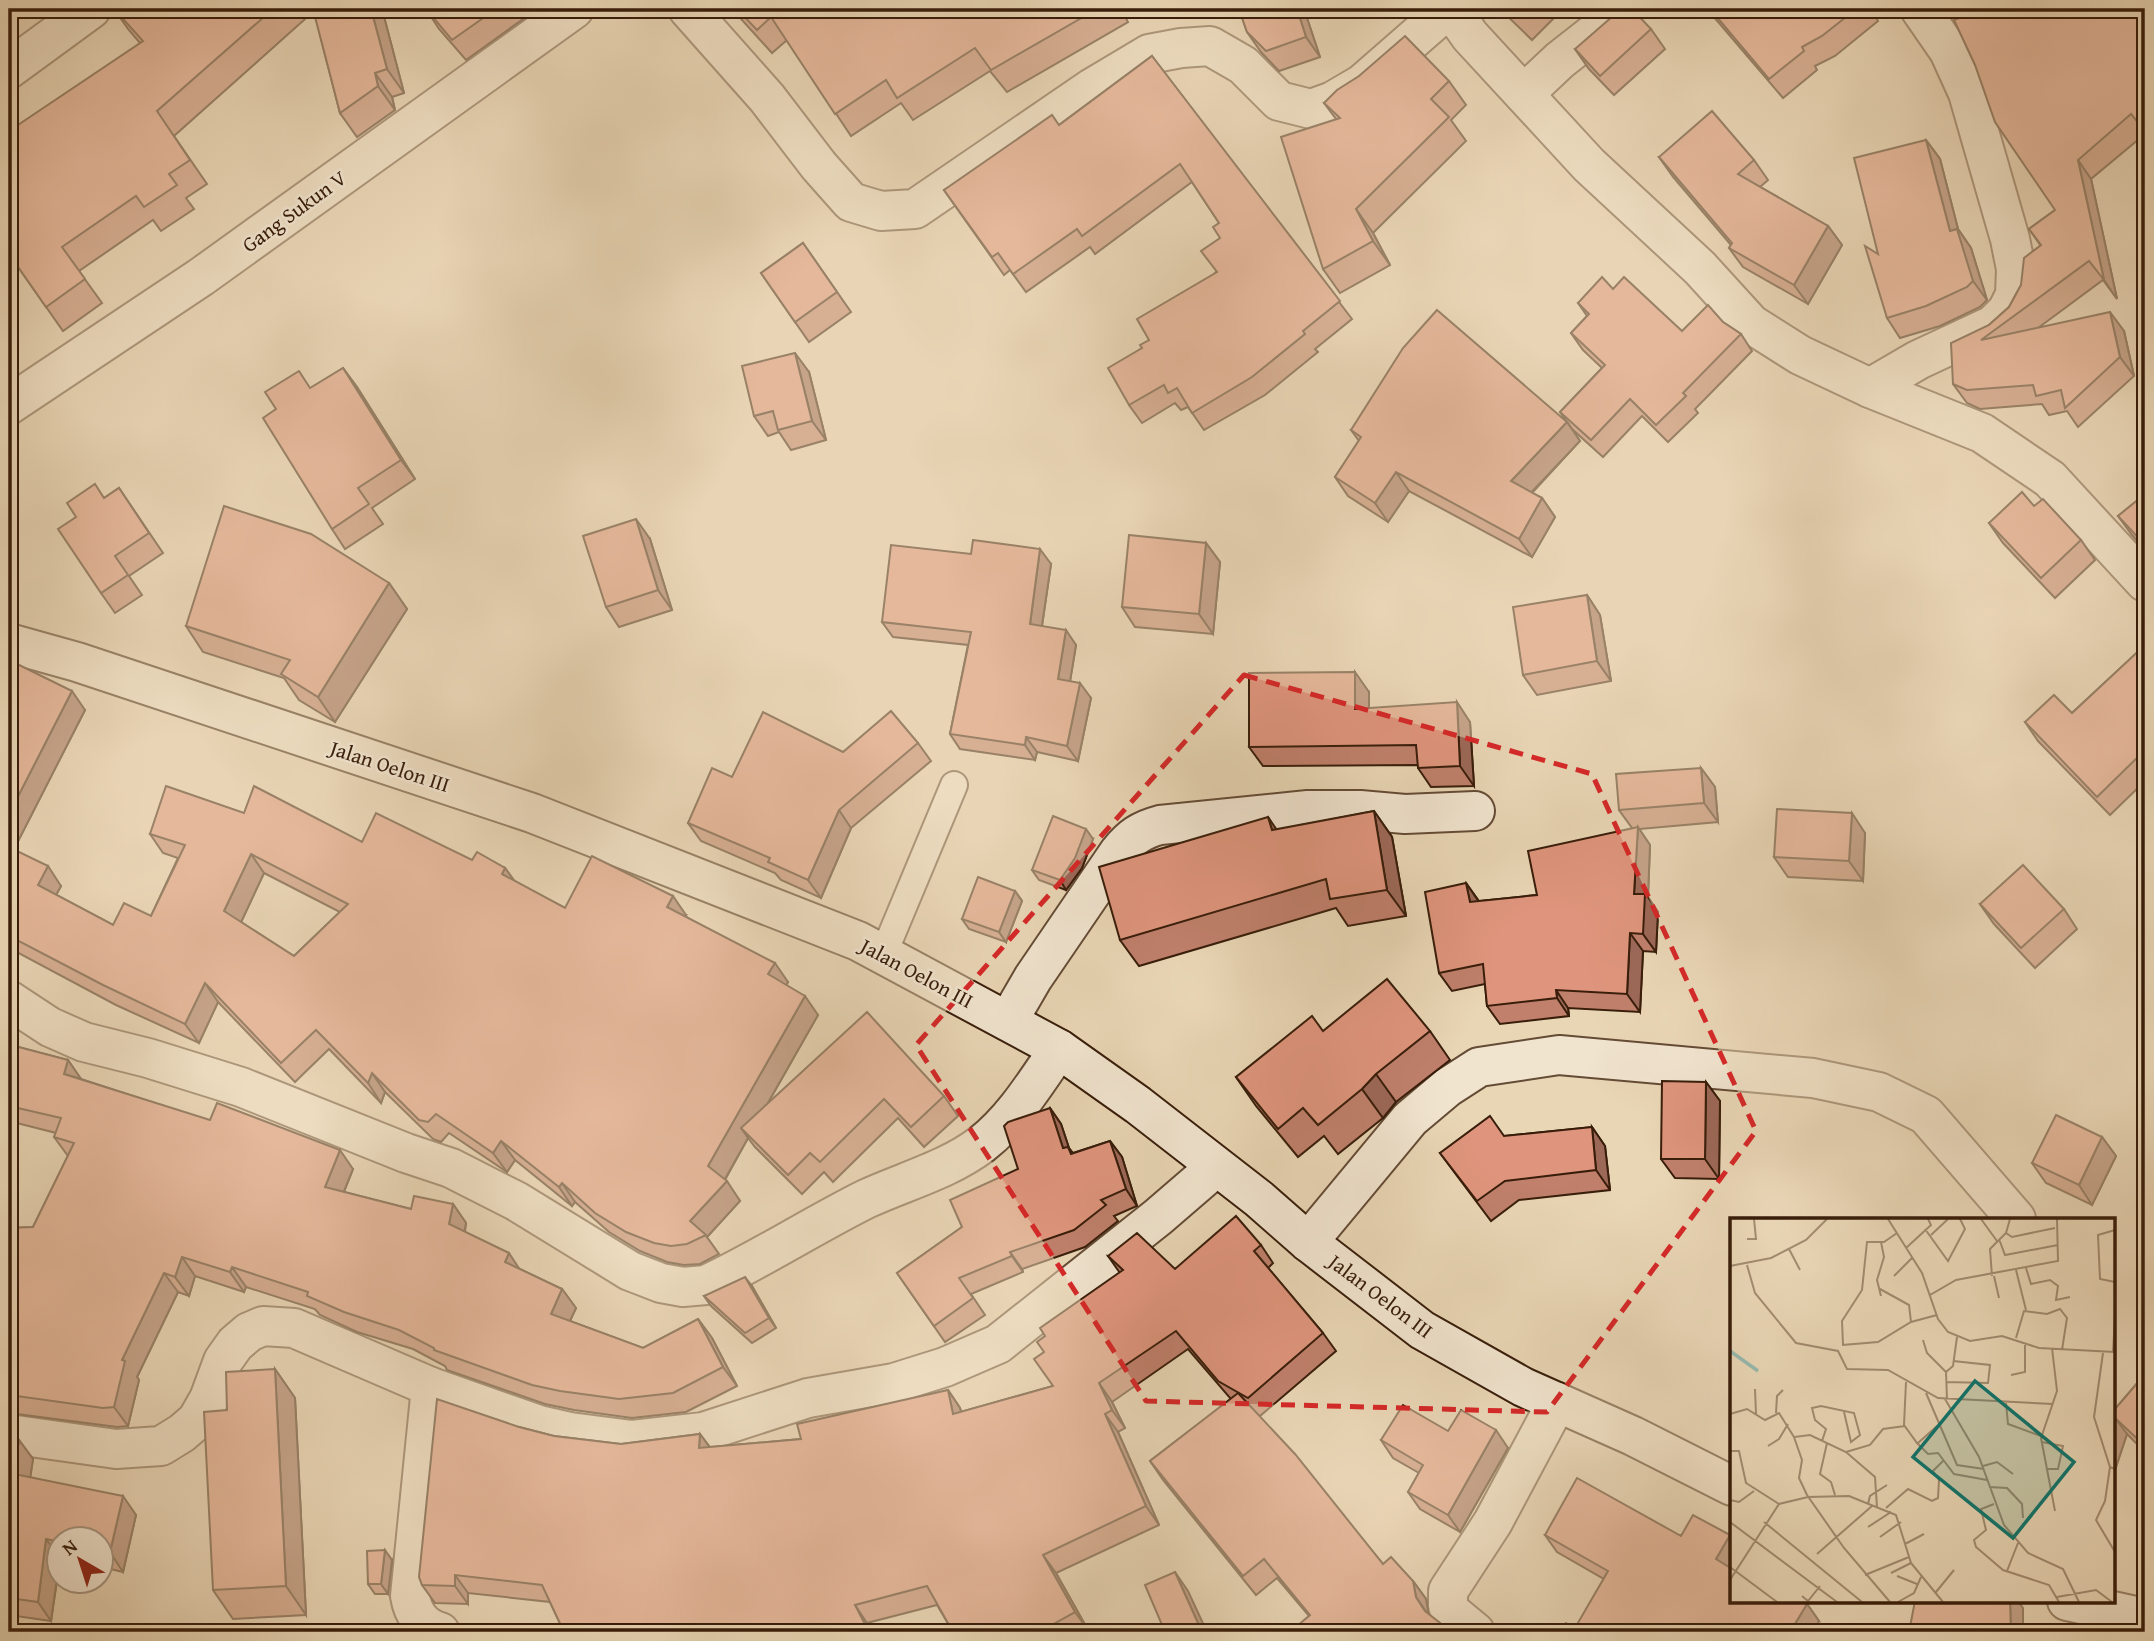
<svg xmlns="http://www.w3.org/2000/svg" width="2154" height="1641" font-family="'Gentium Book Plus',serif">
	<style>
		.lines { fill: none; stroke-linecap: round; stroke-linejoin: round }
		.lane-casing { stroke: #644b35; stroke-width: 30 }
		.street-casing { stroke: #644b35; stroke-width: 42 }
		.secondary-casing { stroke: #381d0a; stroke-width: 42 }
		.lane { stroke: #f1e4cf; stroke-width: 26 }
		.street { stroke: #f1e4cf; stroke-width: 38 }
		.secondary { stroke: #f1e4cf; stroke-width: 38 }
		.wall { fill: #c0806c; stroke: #381d0a; stroke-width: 2; fill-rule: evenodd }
		.shaded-wall { fill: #9c6858; stroke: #381d0a; stroke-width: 2 }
		.building { fill: #df957d; stroke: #381d0a; stroke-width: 2; fill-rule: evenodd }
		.marked { fill: none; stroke: #d62828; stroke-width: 5; stroke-dasharray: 14 9; stroke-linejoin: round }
		.labels { text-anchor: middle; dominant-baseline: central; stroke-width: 5; stroke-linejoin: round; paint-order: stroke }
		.street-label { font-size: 21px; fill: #381d0a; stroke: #f1e4cf }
		.inset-river { fill: none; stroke: #97b9ae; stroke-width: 3.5 }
		.inset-road { fill: none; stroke: #a28c71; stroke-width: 2 }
		.view { fill: #0f766e; fill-opacity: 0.15; stroke: #0f766e; stroke-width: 3.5 }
		.inset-edge { fill: none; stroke: #381d0a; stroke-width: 3.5 }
	</style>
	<rect width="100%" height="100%" fill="#e9d6b5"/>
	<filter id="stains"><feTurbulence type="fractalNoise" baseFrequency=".00286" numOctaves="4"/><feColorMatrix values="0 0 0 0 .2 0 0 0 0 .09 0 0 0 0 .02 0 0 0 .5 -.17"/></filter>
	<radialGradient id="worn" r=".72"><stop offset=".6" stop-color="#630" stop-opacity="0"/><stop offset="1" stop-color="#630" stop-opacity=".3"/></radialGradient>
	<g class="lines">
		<defs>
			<path id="lane" d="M883 955 954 785"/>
			<g id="street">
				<path d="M688 9 767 98 819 166 851 202 881 211 915 209 1092 88 1149 54 1181 48 1210 46 1243 65 1279 101 1311 109 1333 101 1362 84 1448 9"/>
				<path d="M1451 9 1470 36 1589 165 1700 268 1751 324 1800 355 1870 388 1982 433 2050 479 2145 582"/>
				<path d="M9 69 91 9"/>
				<path d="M1524 94 1560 60 1625 9"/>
				<path d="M1870 388 1918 360 1993 325 2007 311 2015 295 2016 269 2010 239 1968 93 1949 51 1920 9"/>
				<path d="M9 405 201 277 574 9"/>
				<path d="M9 1000 50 1027 84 1042 148 1058 241 1087 406 1153 451 1168 516 1201 630 1271 661 1283 683 1287 706 1285C761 1259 812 1226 866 1199 905 1181 948 1170 982 1144 1014 1119 1036 1082 1059 1049"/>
				<path d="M1008 1021 1033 978 1119 852C1131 837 1141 830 1160 825L1308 810H1360L1405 814 1475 811"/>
				<path d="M1308 1242 1410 1119 1448 1087 1479 1067 1559 1055 1813 1078 1879 1092 1926 1115 2016 1219"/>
				<path d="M431 1387 410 1596C413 1614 422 1627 440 1632"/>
				<path d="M9 1434 116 1449 161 1446 182 1433 197 1420 209 1399 223 1361 235 1344 249 1332 263 1326 294 1328 431 1387 539 1425 570 1432 632 1440 703 1432 808 1398 894 1383 945 1367 998 1344 1158 1217 1216 1167"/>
				<path d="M1475 1632 1452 1613 1448 1606V1591L1493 1522 1557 1402"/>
			</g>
			<g id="secondary">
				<path d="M9 643 77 662 532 813 858 941 1059 1049 1138 1105 1259 1199 1308 1242 1422 1330 1523 1387 1633 1436 1732 1486"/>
				<path d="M2067 1601 2145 1618"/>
			</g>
		</defs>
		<!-- lane casing -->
		<use href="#lane" class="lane-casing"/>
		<!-- street casing -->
		<use href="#street" class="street-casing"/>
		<!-- secondary casing -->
		<use href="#secondary" class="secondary-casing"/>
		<!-- lane -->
		<use href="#lane" class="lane"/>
		<!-- street -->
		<use href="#street" class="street"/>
		<!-- secondary -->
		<use href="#secondary" class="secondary"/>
	</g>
	<!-- wall -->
	<g class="wall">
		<path d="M9 9H27L9 23Z"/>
		<path d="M114 9H382L404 93 392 97 395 110 357 137 340 113 314 11 174 136 207 184 186 198 194 209 161 231 153 220 79 271 102 303 63 331 9 254 140 43 128 29Z"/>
		<path d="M426 9H537L466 60 439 29Z"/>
		<path d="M732 9H1121L1128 22 1007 92 990 71 913 120 901 103 851 136 787 40 772 53Z"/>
		<path d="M1239 9H1304L1320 57 1279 71 1261 52 1247 32Z"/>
		<path d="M1500 9H1563L1532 40Z"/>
		<path d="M1707 9H1871L1878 21 1835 56 1815 66 1817 70 1783 98Z"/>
		<path d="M2145 9V134L2091 179 2117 299 2103 280 2038 328 2124 331 2134 376 2078 427 2067 411 2049 415 2042 404 1980 409 1967 403 1953 384 1989 325 2009 307 2021 285 2041 246 2029 229 2055 210Z"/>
		<path d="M1651 29 1665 49 1614 95 1589 69 1575 49Z"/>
		<path d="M1152 56 1352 319 1315 349 1318 352 1265 395 1204 430 1188 407 1181 410 1175 403 1142 423 1129 405 1142 348 1216 272 1220 238 1219 223 1192 182 1095 254 1090 247 1026 292 1010 270 1004 275 944 190 1059 125Z"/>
		<path d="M1449 81 1466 105 1451 120 1466 141 1373 233 1390 265 1340 293 1323 269 1336 119 1324 103Z"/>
		<path d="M1926 140 1940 159 1958 229 1971 248 1987 300 1980 307 1940 326 1900 338 1887 318 1878 254Z"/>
		<path d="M1659 157 1754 160 1768 180 1760 187 1828 226 1842 245 1808 304 1743 267 1729 248 1731 245 1673 177Z"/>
		<path d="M803 243 851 312 809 342 761 273Z"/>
		<path d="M1613 289 1682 331 1723 322 1741 334 1752 351 1695 409 1698 413 1668 442 1642 416 1603 457 1572 429 1560 412 1602 368 1583 350 1571 333 1587 316 1578 303Z"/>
		<path d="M343 368 357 387 415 479 372 508 383 524 345 549 332 529 311 388Z"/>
		<path d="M809 372 826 440 791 450 779 432 768 436 754 416Z"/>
		<path d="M1567 422 1580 441 1532 493 1542 498 1555 517 1532 557 1409 491 1388 522 1348 496 1335 477 1359 441 1351 430Z"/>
		<path d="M119 488 163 553 129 576 142 595 115 613 101 593 104 498Z"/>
		<path d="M2145 494V550L2132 535 2118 516Z"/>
		<path d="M2034 506 2081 540 2095 560 2055 598 2003 543 1989 523Z"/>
		<path d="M650 539 672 610 619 627 606 607Z"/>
		<path d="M1206 543 1220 562 1213 634 1135 627 1122 607Z"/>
		<path d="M1051 564 1042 626 1076 645 1070 681 1091 698 1078 761 1037 752 1035 760 960 749 950 734 968 645 893 637 882 622Z"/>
		<path d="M389 583 407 609 335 722 299 700 284 678 203 652 186 626Z"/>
		<path d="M1587 595 1600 615 1611 681 1537 695 1523 675Z"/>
		<path d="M2145 645V781L2110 815 2038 741 2025 722 2072 713Z"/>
		<path d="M9 660 85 710 14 849 61 886 56 895 113 925 151 916 178 858 163 853 150 834 244 813 362 842 472 860 505 868 515 882 565 908 686 915 685 916 788 982 786 985 818 1015 768 1103 944 1096 958 1116 924 1147 898 1118 833 1182 824 1172 802 1194 755 1147 748 1138 725 1180 740 1201 707 1237 719 1254 700 1264 684 1265 667 1262 640 1251 609 1232 575 1202 572 1206 515 1160 507 1172 449 1133 441 1142 433 1139 385 1092 381 1103 329 1049 295 1082 218 1002 199 1043 116 1005 9 948ZM264 873 340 912 294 956 241 922Z"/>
		<path d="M1369 692V708L1470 722 1474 786 1431 787 1418 768V765L1263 766 1249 747Z"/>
		<path d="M918 743 931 761 851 828 821 898 781 880 775 873 701 841 688 823 732 777 843 752Z"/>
		<path d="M1701 768 1715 787 1718 822 1639 829 1650 845 1648 897 1658 912 1656 952 1643 951 1640 1012 1568 1008 1569 1016 1500 1024 1487 1006 1485 984 1452 991 1439 973 1466 883 1479 901 1537 895 1632 828 1619 810Z"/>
		<path d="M1374 811 1392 837 1406 916 1348 926 1336 908 1139 966 1120 940 1268 817 1276 830Z"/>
		<path d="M1865 833 1863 881 1788 877 1774 857Z"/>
		<path d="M1093 839 1082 868 1066 890 1039 880 1032 870Z"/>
		<path d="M1015 891 1022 901 1006 942 969 929 962 919Z"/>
		<path d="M1980 904 2064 909 2077 929 2035 968 1994 924Z"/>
		<path d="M1323 1031H1430L1450 1060 1396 1102 1383 1118 1338 1154 1324 1136 1298 1157 1256 1106 1236 1077Z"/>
		<path d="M9 1038 13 1039 18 1047 68 1060 81 1079 353 1169 344 1192 411 1209 453 1204 466 1223 465 1232 520 1269 562 1289 576 1308 570 1321 643 1348 698 1319 712 1338 737 1386 686 1412 632 1418 574 1410 545 1404 447 1370 445 1366 413 1349 357 1332 320 1315 315 1309 246 1287 244 1292 195 1276 189 1296 178 1292 137 1377 139 1380 128 1426 117 1427 9 1413V1228L33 1227 68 1156 54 1137 56 1133 9 1121V1122Z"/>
		<path d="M1706 1082 1720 1101 1719 1179 1675 1178 1661 1159Z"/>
		<path d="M1050 1108 1061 1124 1069 1148 1073 1153 1110 1141 1122 1157 1137 1206 1114 1216 1118 1221 1085 1247 1022 1269 1023 1272 971 1294 985 1315 945 1342 897 1273 962 1227 1018 1169Z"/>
		<path d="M1592 1127 1605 1146 1610 1190 1519 1200 1491 1221 1440 1153 1504 1136Z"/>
		<path d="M2102 1137 2116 1156 2092 1205 2046 1183 2032 1163Z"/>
		<path d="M1261 1245 1273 1263 1268 1268 1323 1333 1336 1351 1260 1416 1258 1415 1383 1564 1413 1581 1426 1599 1428 1614 1309 1616 1277 1578 1256 1595 1163 1480 1150 1461 1231 1399 1188 1349 1112 1402 1125 1428 1118 1432 1159 1525 1056 1573 1088 1630 1085 1632H953L937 1605 867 1623 872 1632H564L550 1602 468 1593V1604L435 1603 422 1585 519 1427 554 1436 621 1444 700 1434 710 1447 801 1439 948 1390 960 1408 961 1412 1053 1386 1044 1352 1045 1336 1120 1273 1108 1256 1175 1269Z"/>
		<path d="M752 1286 776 1328 752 1343 711 1306 704 1296Z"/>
		<path d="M275 1369 295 1398 306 1615 233 1619 213 1590 227 1410Z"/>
		<path d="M2145 1374V1452L2127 1434 2114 1473V1407L2116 1408Z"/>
		<path d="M1448 1431 1508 1448 1460 1532 1420 1509 1408 1492 1419 1473 1393 1458 1381 1440Z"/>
		<path d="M9 1439 19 1440 33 1459 30 1477 136 1515 123 1572 102 1567V1539H60V1560L51 1621 9 1615Z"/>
		<path d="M1545 1535H1730L1732 1539V1601L1807 1604 1819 1621 1604 1579 1557 1552Z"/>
		<path d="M392 1560 388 1594H375L368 1584Z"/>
	</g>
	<!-- shaded-wall -->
	<g class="shaded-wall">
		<path d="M371 9H382L404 93 387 69Z"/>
		<path d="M1297 9H1304L1320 57 1306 37Z"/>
		<path d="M375 73 392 97 395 110 378 86Z"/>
		<path d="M1926 140 1940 159 1958 229 1971 248 1987 300 1973 281 1950 231Z"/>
		<path d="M2078 160 2091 179 2117 299 2104 280Z"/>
		<path d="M1356 209 1373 233 1390 265 1373 241Z"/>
		<path d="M1828 226 1842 245 1808 304 1794 285Z"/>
		<path d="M2110 312 2124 331 2134 376 2120 357Z"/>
		<path d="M795 353 809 372 826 440 812 421Z"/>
		<path d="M343 368 357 387 415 479 401 460Z"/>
		<path d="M1567 422 1580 441 1524 500 1511 481Z"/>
		<path d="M1396 472 1409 491 1388 522 1375 503Z"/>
		<path d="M1542 498 1555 517 1532 557 1519 539Z"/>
		<path d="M636 519 650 539 672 610 658 590Z"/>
		<path d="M1206 543 1220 562 1213 634 1199 614Z"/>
		<path d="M1040 549 1051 564 1040 639 1030 624Z"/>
		<path d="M389 583 407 609 335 722 318 697Z"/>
		<path d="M1587 595 1600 615 1611 681 1597 661Z"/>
		<path d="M1066 630 1076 645 1068 694 1058 679Z"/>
		<path d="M1355 672 1369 692V729L1355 709Z"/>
		<path d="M1080 683 1091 698 1078 761 1067 746Z"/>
		<path d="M72 691 85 710 9 859V814Z"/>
		<path d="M1457 702 1470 722 1474 786 1460 766Z"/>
		<path d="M1026 737 1037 752 1035 760 1025 745Z"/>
		<path d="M1701 768 1715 787 1718 822 1704 803Z"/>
		<path d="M839 810 851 828 821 898 808 880Z"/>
		<path d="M1374 811 1392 837 1406 916 1387 890Z"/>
		<path d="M1852 813 1865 833 1863 881 1849 861Z"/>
		<path d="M1268 817 1286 843 1272 830Z"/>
		<path d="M1638 827 1650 845 1648 897 1658 912 1656 952 1643 934 1634 894Z"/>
		<path d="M1086 829 1093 839 1082 868 1066 890 1060 880Z"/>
		<path d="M251 854 264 873 237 931 224 911Z"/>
		<path d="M48 866 61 886 51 904 38 885Z"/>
		<path d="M505 868 519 887 502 874Z"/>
		<path d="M1466 883 1479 902H1470Z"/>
		<path d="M1015 891 1022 901 1006 942 999 932Z"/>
		<path d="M673 896 686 915 680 926 667 907Z"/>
		<path d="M1630 933 1643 951 1640 1012 1627 994Z"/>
		<path d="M775 963 788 982 782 994 768 974Z"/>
		<path d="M205 983 218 1002 199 1043 185 1024Z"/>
		<path d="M1556 990 1568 1008 1569 1016 1557 998Z"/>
		<path d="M805 996 818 1015 749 1136 741 1128 748 1138 721 1186 708 1166Z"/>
		<path d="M13 1039 26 1058 11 1045Z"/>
		<path d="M68 1060 81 1079 64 1074Z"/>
		<path d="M372 1073 385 1092 381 1103 368 1083Z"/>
		<path d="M1376 1074 1396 1102 1383 1118 1362 1089Z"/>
		<path d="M1706 1082 1720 1101 1719 1179 1705 1159Z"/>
		<path d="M1050 1108 1061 1124 1069 1148 1080 1163 1063 1148Z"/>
		<path d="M1592 1127 1605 1146 1610 1190 1596 1170Z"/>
		<path d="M2102 1137 2116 1156 2092 1205 2079 1185Z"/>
		<path d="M501 1141 515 1160 507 1172 493 1153Z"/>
		<path d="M1110 1141 1122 1157 1137 1206 1126 1189Z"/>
		<path d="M340 1150 353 1169 338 1206 325 1187Z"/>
		<path d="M727 1181 740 1201 707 1237 690 1221Z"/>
		<path d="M562 1183 575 1202 572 1206 559 1187Z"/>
		<path d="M453 1204 466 1223 462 1243 449 1224Z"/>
		<path d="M1010 1252 1022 1269 1023 1272 1012 1256Z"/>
		<path d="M509 1253 522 1273 505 1262Z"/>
		<path d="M182 1257 195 1276 189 1296 175 1277Z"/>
		<path d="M232 1267 246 1287 244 1292 230 1272Z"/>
		<path d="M164 1273 178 1292 137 1377 139 1380 128 1426 114 1407 122 1360Z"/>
		<path d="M745 1277 752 1286 776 1328 769 1318Z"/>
		<path d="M562 1289 576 1308 564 1333 551 1314Z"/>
		<path d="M698 1319 712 1338 737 1386 723 1367Z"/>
		<path d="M275 1369 295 1398 306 1615 286 1586Z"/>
		<path d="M1099 1383 1112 1402 1125 1428 1112 1410Z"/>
		<path d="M948 1390 960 1408 966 1433 953 1414Z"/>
		<path d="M1105 1414 1118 1432 1159 1525 1146 1506Z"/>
		<path d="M2115 1418 2127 1434 2114 1473V1423Z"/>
		<path d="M1496 1430 1508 1448 1460 1532 1448 1515Z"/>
		<path d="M700 1434 713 1452 699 1448Z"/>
		<path d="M19 1440 33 1459 28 1493 14 1474Z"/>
		<path d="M123 1496 136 1515 123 1572 110 1552Z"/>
		<path d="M1730 1535 1732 1539V1568L1728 1576 1716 1559Z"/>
		<path d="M46 1539 60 1558 51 1621 38 1602Z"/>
		<path d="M385 1550 392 1560 388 1594 381 1584Z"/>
		<path d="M1043 1555 1056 1573 1088 1630 1075 1612Z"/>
		<path d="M1175 1572 1188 1591 1207 1632H1202Z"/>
		<path d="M455 1575 468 1593V1604L455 1586Z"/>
		<path d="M1413 1581 1426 1599 1429 1616 1416 1597Z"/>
		<path d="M2010 1601H2018L2023 1608V1632H2011Z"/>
		<path d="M1807 1604 1819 1621 1812 1632H1790Z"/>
		<path d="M855 1605 867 1623 872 1632H869Z"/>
	</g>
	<!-- building -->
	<g class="building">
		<path d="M114 9H273L157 111 190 160 169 174 177 185 144 207 136 196 62 247 85 279 46 307 9 254V131L143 41Z"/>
		<path d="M313 9H371L387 69 375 73 378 86 340 113Z"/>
		<path d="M426 9H496L452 40Z"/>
		<path d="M737 9H1097L991 70 975 48 897 98 886 80 835 114 771 17 757 30Z"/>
		<path d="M1239 9H1297L1306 37 1266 51 1247 32Z"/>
		<path d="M1621 9H1632L1651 29 1600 76 1575 49Z"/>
		<path d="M1710 9H1856L1822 36 1802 47 1804 51 1769 79Z"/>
		<path d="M1983 9H2145V131L2131 114 2078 160 2104 280 2089 261 1981 340 2110 312 2120 357 2065 408 2061 390 2036 396 2033 385 1967 390 1953 384 1951 343 1989 325 2009 307 2021 285 2024 258 2041 245 2029 229 2055 210 1995 122 1975 65 1954 20Z"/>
		<path d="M1405 36 1449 81 1431 99 1449 117 1356 209 1373 241 1323 269 1281 137 1340 118 1324 103 1337 90 1359 76Z"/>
		<path d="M1152 56 1340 301 1303 331 1305 334 1252 377 1192 413 1177 388 1168 393 1164 385 1129 405 1108 368 1142 348 1140 345 1149 340 1137 319 1217 272 1201 251 1220 238 1213 227 1219 223 1180 164 1082 236 1077 229 1013 274 998 253 992 257 944 190 1052 115 1059 125Z"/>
		<path d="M1712 111 1754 160 1738 174 1828 226 1794 285 1729 248 1732 243 1659 157Z"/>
		<path d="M1926 140 1950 231 1957 229 1973 281 1967 287 1926 306 1887 318 1865 246 1878 254 1854 158Z"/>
		<path d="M803 243 837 292 795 322 761 273Z"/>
		<path d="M1602 277 1613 289 1624 277 1682 331 1708 305 1723 322 1741 334 1683 393 1686 396 1656 425 1630 399 1591 440 1560 412 1605 365 1571 333 1589 314 1578 303Z"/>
		<path d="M1437 310 1567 422 1511 481 1542 498 1519 539 1396 472 1375 503 1335 477 1361 437 1351 430 1403 348Z"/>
		<path d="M795 353 812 421 778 430 773 411 754 416 742 366Z"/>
		<path d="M343 368 401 460 358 488 369 504 332 529 263 418 276 409 265 392 299 371 310 388Z"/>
		<path d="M95 484 104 498 119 488 149 533 115 556 128 575 101 593 58 529 76 517 67 503Z"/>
		<path d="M2022 492 2034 506 2043 499 2081 540 2041 578 1989 523Z"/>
		<path d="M2145 494V545L2118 516Z"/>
		<path d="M224 506 311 534 389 583 318 697 281 674 290 660 186 626Z"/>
		<path d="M636 519 658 590 606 607 583 536Z"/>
		<path d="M1129 535 1206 543 1199 614 1122 607Z"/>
		<path d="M973 540 1040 549 1030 624 1066 630 1058 679 1080 683 1067 746 1026 737 1025 745 950 734 971 632 882 622 891 545 971 554Z"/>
		<path d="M1587 595 1597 661 1523 675 1513 607Z"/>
		<path d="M2145 645V737L2139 743 2144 751 2097 797 2025 722 2054 695 2072 713Z"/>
		<path d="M9 660 72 691 9 814Z"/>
		<path d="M1355 672V709L1457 702 1460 766 1418 768 1416 745 1249 747V673Z"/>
		<path d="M891 711 918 743 839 810 808 880 768 862 770 858 688 823 712 768 732 777 763 712 843 752Z"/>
		<path d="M1701 768 1704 803 1619 810 1616 774Z"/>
		<path d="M166 786 244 813 254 786 362 842 376 813 472 860 477 852 505 868 502 874 565 908 592 856 673 896 667 907 775 963 768 974 805 996 708 1166 727 1181 690 1221 706 1235 687 1244 671 1246 654 1243 626 1232 595 1213 562 1183 559 1187 501 1141 493 1153 436 1114 428 1122 419 1120 372 1073 368 1083 316 1030 281 1063 205 983 185 1024 103 985 9 936V847L48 866 38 885 113 925 124 903 151 916 185 845 150 834ZM251 854 348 904 294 956 224 911Z"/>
		<path d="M1777 809 1852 813 1849 861 1774 857Z"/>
		<path d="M1374 811 1387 890 1330 899 1326 879 1120 940 1099 867 1268 817 1272 830Z"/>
		<path d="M1053 816 1086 829 1075 858 1060 880 1032 870Z"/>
		<path d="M1638 827 1634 894H1645L1643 934 1630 933 1627 994 1556 990 1557 998 1487 1006 1483 964 1439 973 1425 892 1466 883 1470 902 1537 895 1528 851Z"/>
		<path d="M2023 865 2064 909 2021 948 1980 904Z"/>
		<path d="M978 877 1015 891 999 932 962 919Z"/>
		<path d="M1387 979 1430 1031 1376 1074 1362 1089 1318 1125 1303 1108 1278 1129 1236 1077 1312 1016 1323 1031Z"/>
		<path d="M867 1012 944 1096 911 1127 884 1099 820 1162 810 1153 788 1175 741 1128Z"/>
		<path d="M9 1038 13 1039 11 1045 68 1060 64 1074 210 1120 217 1103 340 1150 325 1187 411 1209 414 1196 453 1204 449 1224 509 1253 505 1262 562 1289 551 1314 643 1348 698 1319 723 1367 673 1393 619 1399 560 1391 532 1385 434 1350V1348L399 1330 344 1312 307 1296 308 1292 232 1267 230 1272 182 1257 175 1277 164 1273 122 1360 125 1361 114 1407 103 1408 9 1395V1228L33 1227 74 1143 54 1137 61 1118 9 1106Z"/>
		<path d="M1662 1081 1706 1082 1705 1159H1661Z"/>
		<path d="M1050 1108 1063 1148 1068 1147 1071 1154 1110 1141 1126 1189 1101 1200 1106 1205 1074 1230 1010 1252 1012 1256 959 1278 973 1298 934 1326 897 1273 962 1227 950 1200 1018 1169 1004 1126 1008 1122Z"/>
		<path d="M2056 1115 2102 1137 2079 1185 2032 1163Z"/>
		<path d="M1490 1116 1504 1136 1592 1127 1596 1170 1505 1181 1477 1201 1440 1153Z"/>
		<path d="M1236 1216 1261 1245 1254 1251 1323 1333 1248 1398 1218 1381 1176 1331 1099 1383 1112 1410 1105 1414 1146 1506 1043 1555 1075 1612 1039 1632H953L927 1586 855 1605 869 1632H744L743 1631 740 1632H564L542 1585 455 1575V1586L422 1585 419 1577 437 1399 519 1427 554 1436 621 1444 700 1434 699 1448 801 1439 797 1424 948 1390 953 1414 1053 1386 1034 1359 1044 1352 1037 1342 1045 1336 1040 1328 1123 1270 1108 1256 1137 1233 1175 1269Z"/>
		<path d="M745 1277 769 1318 745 1333 704 1296Z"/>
		<path d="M275 1369 286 1586 213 1590 204 1412 227 1410 226 1372Z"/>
		<path d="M2145 1374V1446L2115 1418 2114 1423V1407L2116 1408Z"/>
		<path d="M1238 1393 1295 1454 1383 1564 1391 1557 1413 1581 1416 1597 1425 1611 1449 1630 1453 1632H1290L1310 1615 1264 1559 1243 1576 1150 1461Z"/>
		<path d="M1403 1405 1448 1431 1461 1410 1496 1430 1448 1515 1408 1492 1423 1465 1381 1440Z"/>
		<path d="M9 1439 19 1440 14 1474 123 1496 110 1552 102 1551V1539H60V1542L46 1539 38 1602 9 1598Z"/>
		<path d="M1577 1478 1681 1536 1693 1515 1730 1535 1716 1559 1732 1569V1601H1795L1807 1604 1790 1632H1561L1566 1623 1575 1628 1608 1571 1545 1535Z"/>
		<path d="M385 1550 381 1584H368L367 1551Z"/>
		<path d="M1175 1572 1202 1632H1165L1145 1585Z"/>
		<path d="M1915 1601H2010L2011 1632H1909Z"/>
		<path d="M1806 1626 1849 1632H1804Z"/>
	</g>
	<!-- marked area -->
	<path d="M0 0H2154V1641H0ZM1244 675 1592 774 1756 1131 1547 1412 1146 1401 916 1045Z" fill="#e9d6b5" fill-opacity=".55" fill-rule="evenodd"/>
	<path class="marked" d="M1244 675 1592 774 1756 1131 1547 1412 1146 1401 916 1045Z"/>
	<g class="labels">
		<!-- street labels -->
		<g class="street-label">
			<text transform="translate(294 211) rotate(-36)">Gang Sukun V</text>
			<text transform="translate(390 766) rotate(18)">Jalan Oelon III</text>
			<text transform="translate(917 973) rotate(28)">Jalan Oelon III</text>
			<text transform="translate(1381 1296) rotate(37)">Jalan Oelon III</text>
		</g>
	</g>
	<!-- overview -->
	<g transform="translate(1730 1218)">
		<rect width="385" height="385" fill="#e9d6b5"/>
		<path class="inset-river" d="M0 133 28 153"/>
		<path class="inset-road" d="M158 1 192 55 208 101 218 114 240 123 272 118 309 130 385 134M251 1 267 23M195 11 218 43 235 11 230 1M385 12 368 17 370 61 385 64M276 15 282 19 325 10M201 17 218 1M17 21H26L24 1M269 21 275 37 328 27M176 30 201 7 198 1M59 31 70 52M17 47 25 75 66 125 108 133 117 151 158 152 208 180 323 186M0 48 41 40 76 22 97 1M296 50 301 66 320 62 328 68 326 82 340 79M286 52 296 92M164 58 182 40M262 58 260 31 276 15 280 1M264 58 269 80M150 71 179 87 181 104M200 77 226 62 328 43 327 1M151 78 147 62 154 39 151 24M286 120 294 93 317 96 330 91 337 100 332 132M193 122 197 135 216 154M113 126 112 103 132 72 137 24H154L167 15M112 127 148 124 181 104 207 97M322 130 327 173 311 220 325 293M383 134 385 99M373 135 364 199 380 249 385 251M281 157 295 154V125M176 164 174 207 187 225 198 236 208 235 224 256 257 262M216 164 258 165 260 147 223 143M25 171 26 196M196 175 227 247 254 251M215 181 249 239 274 307 298 335 333 351 349 384M217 181 216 154 223 148 227 119M276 185 278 206 311 218M46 195 47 178 53 172M0 196 17 191 35 202 49 195 64 219M92 223 96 211 85 202 82 190 91 188 124 195 130 217 121 224 114 194M312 224 333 228 328 251H317M97 225 90 256 101 264 105 277M188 225 207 208M38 228 49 221 58 206M0 233H9L16 265 49 286M116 234 140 227 153 211 175 208M253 248 267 244 283 256M380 249 375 283 366 302 385 334M259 269 277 270 292 286 293 300M0 282 9 284 24 273M138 286 140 278 157 267M264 286 251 291 256 312 244 322 246 329 273 352 319 367 329 384M147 289 145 259 116 234 80 217 64 219 72 242 69 260 77 277 114 330 160 384M156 290 178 271 202 283 208 280 209 262 203 253 213 243M0 304 107 384M34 304 132 384M138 309 161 294M150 319 171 304M175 326 194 316M87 336 142 288M0 349 47 384M277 353 288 325M161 355 181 345M135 357 179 339M167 358 187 366M0 362 49 286 78 279 119 278 166 297 181 345 213 384M206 374 224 352M72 378 78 383 90 368M327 379 366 372 382 384M168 384 184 375 191 359"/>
		<path class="view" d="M245 163 344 244 283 320 183 239Z"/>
		<rect width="385" height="385" class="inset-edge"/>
	</g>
	<!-- margin -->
	<rect width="2154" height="1641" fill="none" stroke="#e9d6b5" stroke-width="35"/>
	<rect x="10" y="10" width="2133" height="1620" fill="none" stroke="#381d0a" stroke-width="3.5"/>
	<rect x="18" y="18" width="2119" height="1606" fill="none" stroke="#381d0a" stroke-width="2"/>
	<!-- north arrow -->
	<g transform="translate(80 1560) rotate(321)"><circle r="33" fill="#f1e4cf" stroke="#a79480" stroke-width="2"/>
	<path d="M0-5L12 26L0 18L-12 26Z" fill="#8f2418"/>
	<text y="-10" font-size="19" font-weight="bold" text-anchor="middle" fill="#381d0a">N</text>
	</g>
	<rect width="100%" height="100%" filter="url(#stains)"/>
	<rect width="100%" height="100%" fill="url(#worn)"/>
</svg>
